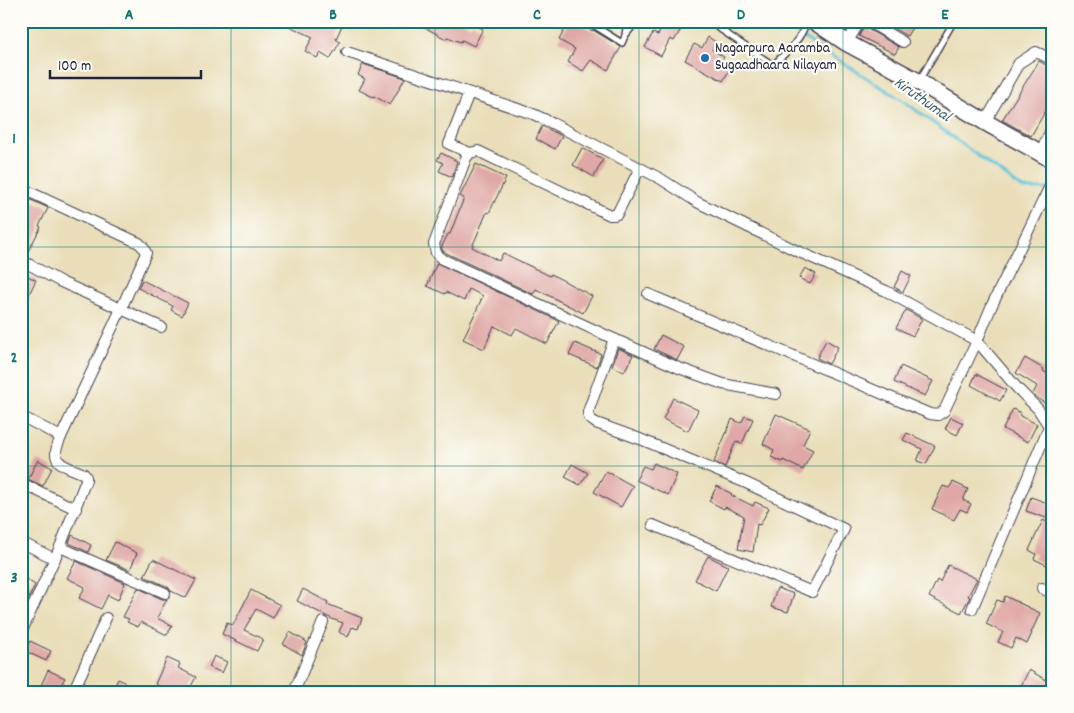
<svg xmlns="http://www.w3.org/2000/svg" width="1074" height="713" font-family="Dekko,sans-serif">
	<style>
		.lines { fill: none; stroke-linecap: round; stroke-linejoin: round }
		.stream { stroke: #55bed2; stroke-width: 3 }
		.building { fill: #dfa7a5 }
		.service-casing { stroke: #403e4e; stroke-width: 8 }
		.minor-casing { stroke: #403e4e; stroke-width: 12 }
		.primary-casing { stroke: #403e4e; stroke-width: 19 }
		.service { stroke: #fff; stroke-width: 5 }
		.minor { stroke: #fff; stroke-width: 10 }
		.primary { stroke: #fff; stroke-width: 16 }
		.grid { fill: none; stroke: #0f766e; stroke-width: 1; stroke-opacity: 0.55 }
		.poi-dot { fill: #1f6fb2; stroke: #fdfcf7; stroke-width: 2 }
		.labels { text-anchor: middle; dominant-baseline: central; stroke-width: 4.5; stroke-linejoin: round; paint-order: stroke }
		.poi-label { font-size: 15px; fill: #22223b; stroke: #fdfcf7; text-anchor: start }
		.water-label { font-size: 16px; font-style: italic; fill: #366077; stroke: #fdfcf7 }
		.neatline { fill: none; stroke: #0f766e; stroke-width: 2 }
		.grid-label { font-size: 16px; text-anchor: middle; font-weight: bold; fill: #0f766e }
	</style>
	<rect width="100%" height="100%" fill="#fdfcf7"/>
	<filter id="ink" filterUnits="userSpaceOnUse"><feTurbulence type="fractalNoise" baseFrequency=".02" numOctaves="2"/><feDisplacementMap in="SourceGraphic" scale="10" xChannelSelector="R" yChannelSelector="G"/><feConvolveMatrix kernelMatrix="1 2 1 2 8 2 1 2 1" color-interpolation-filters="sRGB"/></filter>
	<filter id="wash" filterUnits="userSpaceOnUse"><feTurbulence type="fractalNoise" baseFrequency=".0096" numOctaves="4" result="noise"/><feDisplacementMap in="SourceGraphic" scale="20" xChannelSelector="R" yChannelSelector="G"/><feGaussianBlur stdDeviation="1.12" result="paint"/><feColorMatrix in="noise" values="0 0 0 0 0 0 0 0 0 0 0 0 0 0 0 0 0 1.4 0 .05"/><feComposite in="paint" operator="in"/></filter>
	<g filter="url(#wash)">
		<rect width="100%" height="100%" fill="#e9deb9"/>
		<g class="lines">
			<!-- stream -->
			<path class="stream" d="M777 21 905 102 1023 189H1047"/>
		</g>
		<g id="blocks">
			<!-- building -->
			<g class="building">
				<path d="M278 21H344L336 39 340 42 330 59 320 53 317 58 305 51 313 37Z"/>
				<path d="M413 21H459L471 26 472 23 483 29 474 46 462 40 461 42 447 37 446 39Z"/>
				<path d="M569 21H576L592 31 593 30 621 47 608 70 591 60 583 71 568 62 575 49 559 40Z"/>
				<path d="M666 21 681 29 674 41 670 39 661 56 645 47 653 33 658 35Z"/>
				<path d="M881 21H906L913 26 907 36Z"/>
				<path d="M864 27 899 47 895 54 859 36Z"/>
				<path d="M708 37 716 42 712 50 724 57 721 62 731 67 723 81 685 60 694 44 702 48Z"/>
				<path d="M1039 61 1053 69V98L1031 136 1002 120Z"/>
				<path d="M363 64 405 78 390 105 374 96 373 97 359 90 365 79 358 75Z"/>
				<path d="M542 126 562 136 555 149 536 139Z"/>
				<path d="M582 148 603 159 594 177 573 165Z"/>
				<path d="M441 153 457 161 452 177 439 171 443 163 437 160Z"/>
				<path d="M476 164 506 178 489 213 487 212 472 247 499 261 503 253 550 276 551 274 592 296 583 313 536 289 533 294 446 253 442 250V246L448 234H450L464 198 460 196Z"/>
				<path d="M27 198 48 208 39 226 41 227 26 255 21 253V235L29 220 21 216V209Z"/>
				<path d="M437 263 559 321 547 344 516 328 512 335 494 326 484 349 463 339 483 296 469 289 464 301 446 292 445 294 427 286Z"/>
				<path d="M805 268 816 274 810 284 799 278Z"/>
				<path d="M902 271 911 276 903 292 894 287Z"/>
				<path d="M21 273 36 280 21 311Z"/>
				<path d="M142 280 188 303 182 316 171 310 173 306 138 288Z"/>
				<path d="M906 310 922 319 913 336 896 328Z"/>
				<path d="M661 335 684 347 677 360 654 349Z"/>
				<path d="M826 340 838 347 829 364 817 358Z"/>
				<path d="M575 343 601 354 597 367 569 355Z"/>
				<path d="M618 348 633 355 624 372 612 366Z"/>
				<path d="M1025 358 1044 369 1043 371 1053 377V393L1046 404 1037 398 1033 394 1037 386 1016 373Z"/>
				<path d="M901 366 933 381 925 396 894 382Z"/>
				<path d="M976 374 1006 390 1000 401 971 385Z"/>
				<path d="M673 398 698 410 688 431 663 419Z"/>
				<path d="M1013 409 1021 413 1020 416 1037 424 1028 442 1003 429Z"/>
				<path d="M776 414 810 429 803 445 813 450 803 470 783 460 782 462 771 457 774 450 763 444Z"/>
				<path d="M745 416 753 419 742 444 736 441 725 467 714 462 732 419 741 423Z"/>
				<path d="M951 417 963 423 957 435 945 429Z"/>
				<path d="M907 433 935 446 926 464 917 461 922 449 903 440Z"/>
				<path d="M38 460 52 468 43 486 28 479Z"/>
				<path d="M654 463 677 474 668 495 636 480 643 466 651 469Z"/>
				<path d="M572 464 588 473 580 485 565 477Z"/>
				<path d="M606 471 633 486 621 507 594 492Z"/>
				<path d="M953 482 968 489 963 500 971 504 967 512 960 509 954 520 932 509 943 486 949 488Z"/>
				<path d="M717 486 732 494 731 495 753 506 755 502 769 508 760 525 757 524 753 552 738 549 744 516 725 507 724 509 709 501Z"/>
				<path d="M1031 497 1053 505 1049 519 1026 511Z"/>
				<path d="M1043 520 1053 525V568L1034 559 1036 554 1029 550Z"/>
				<path d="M72 535 91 545 88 552 69 543Z"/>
				<path d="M115 542 137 553 130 570 106 560Z"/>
				<path d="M708 556 728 566 716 591 695 580Z"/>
				<path d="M153 559 196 580 186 598 171 591 168 587 144 576Z"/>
				<path d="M76 561 125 583 118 600 108 595 101 609 79 598 85 587 67 578Z"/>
				<path d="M948 565 977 579 968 596 970 597 961 613 929 597 937 580 940 582Z"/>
				<path d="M21 576 35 585 28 600 21 596Z"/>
				<path d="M138 588 162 599H167L157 618 172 626 167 635 141 622 138 627 127 622 129 619 123 617Z"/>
				<path d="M777 588 794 594 788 612 771 607Z"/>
				<path d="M303 589 328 602 327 604 362 618 358 629 352 627 348 637 339 632 343 623 332 619 297 601Z"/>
				<path d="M251 590 280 605 273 618 256 609 244 630 263 639 257 651 222 634 227 623 233 625Z"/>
				<path d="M1005 596 1040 613 1031 633H1032L1027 644 1016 638 1011 648 998 642 1003 632 986 624 997 600 1003 602Z"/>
				<path d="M290 632 307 642 302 655 283 644Z"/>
				<path d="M30 641 51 651 46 661 25 651Z"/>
				<path d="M214 656 227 662 222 673 209 667Z"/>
				<path d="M167 658 180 664 178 668 196 677 188 692H178L172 689 171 691 155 684Z"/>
				<path d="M48 670 65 678 62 683 68 686 65 692H38Z"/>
				<path d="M1029 670 1053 684V692H1018Z"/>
				<path d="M118 679 144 692H112Z"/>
			</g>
		</g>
	</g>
	<g filter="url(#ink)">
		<use href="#blocks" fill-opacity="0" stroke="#403e4e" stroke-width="1"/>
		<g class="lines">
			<defs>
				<g id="service">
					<path d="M587 21 622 43 625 36 637 21"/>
					<path d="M624 21 626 28 625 35"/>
					<path d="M708 21 773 65C787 52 801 40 807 21"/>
					<path d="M920 79 954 21"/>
				</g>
				<g id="minor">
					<path d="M867 21 903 42"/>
					<path d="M847 43 860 21"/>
					<path d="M347 52 533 114 546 120 640 168"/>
					<path d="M469 93 449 144 470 153 478 151 610 215H614L617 214 640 168 661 179 697 202 795 250 886 291 977 341 944 411 938 415 930 414 648 294"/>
					<path d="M985 122 1019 63 1036 52 1053 60"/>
					<path d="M470 153 466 158 434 244 436 253 442 259 614 339 679 368 723 384 776 394"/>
					<path d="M1040 153 1053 126"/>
					<path d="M1053 180 992 305 977 341 1017 388 1038 409 1049 426 1053 430"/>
					<path d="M21 188 139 243 143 247 146 253 121 309 61 437C59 442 56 447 56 453 55 466 75 469 84 474L86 477V480L60 547 21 633"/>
					<path d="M21 260 61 282 161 327"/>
					<path d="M614 339 588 412C588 418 591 420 596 423L640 439 746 483 844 529 812 592 653 525"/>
					<path d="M21 416 61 437"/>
					<path d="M21 483 76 509"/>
					<path d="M21 542 55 559"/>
					<path d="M60 547 165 593"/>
					<path d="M1042 588 1053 594"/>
					<path d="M972 609 1053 417"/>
					<path d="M73 692 106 618"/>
					<path d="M294 692 323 622"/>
				</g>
				<path id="primary" d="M814 21 847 43 919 82 985 122 1053 160"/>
			</defs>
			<!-- service casing -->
			<use href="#service" class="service-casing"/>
			<!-- minor casing -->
			<use href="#minor" class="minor-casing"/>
			<!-- primary casing -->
			<use href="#primary" class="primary-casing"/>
			<!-- service -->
			<use href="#service" class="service"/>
			<!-- minor -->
			<use href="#minor" class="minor"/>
			<!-- primary -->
			<use href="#primary" class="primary"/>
		</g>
	</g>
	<!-- grid -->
	<path class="grid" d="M231 21V692M435 21V692M639 21V692M843 21V692M21 247H1053M21 466H1053"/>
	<!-- markers -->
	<circle class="poi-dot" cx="705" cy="58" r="5"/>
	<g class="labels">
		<!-- poi labels -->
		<g class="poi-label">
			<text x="715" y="49">Nagarpura Aaramba<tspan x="715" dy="17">Sugaadhaara Nilayam</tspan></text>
		</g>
		<!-- water labels -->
		<g class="water-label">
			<text transform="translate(922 100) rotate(35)">Kiruthumal</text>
		</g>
	</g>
	<!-- margin -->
	<rect width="1074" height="713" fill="none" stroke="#fdfcf7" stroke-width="55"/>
	<!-- scale -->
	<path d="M50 70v8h151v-8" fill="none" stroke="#22223b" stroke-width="2.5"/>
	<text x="58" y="70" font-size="15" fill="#22223b" stroke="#fdfcf7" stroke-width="4" paint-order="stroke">100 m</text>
	<rect x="28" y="28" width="1018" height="658" class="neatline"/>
	<g class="grid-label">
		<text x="129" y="19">A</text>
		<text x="333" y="19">B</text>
		<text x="537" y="19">C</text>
		<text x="741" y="19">D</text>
		<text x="945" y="19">E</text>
		<text x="14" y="143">1</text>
		<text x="14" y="362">2</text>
		<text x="14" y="582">3</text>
	</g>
</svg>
